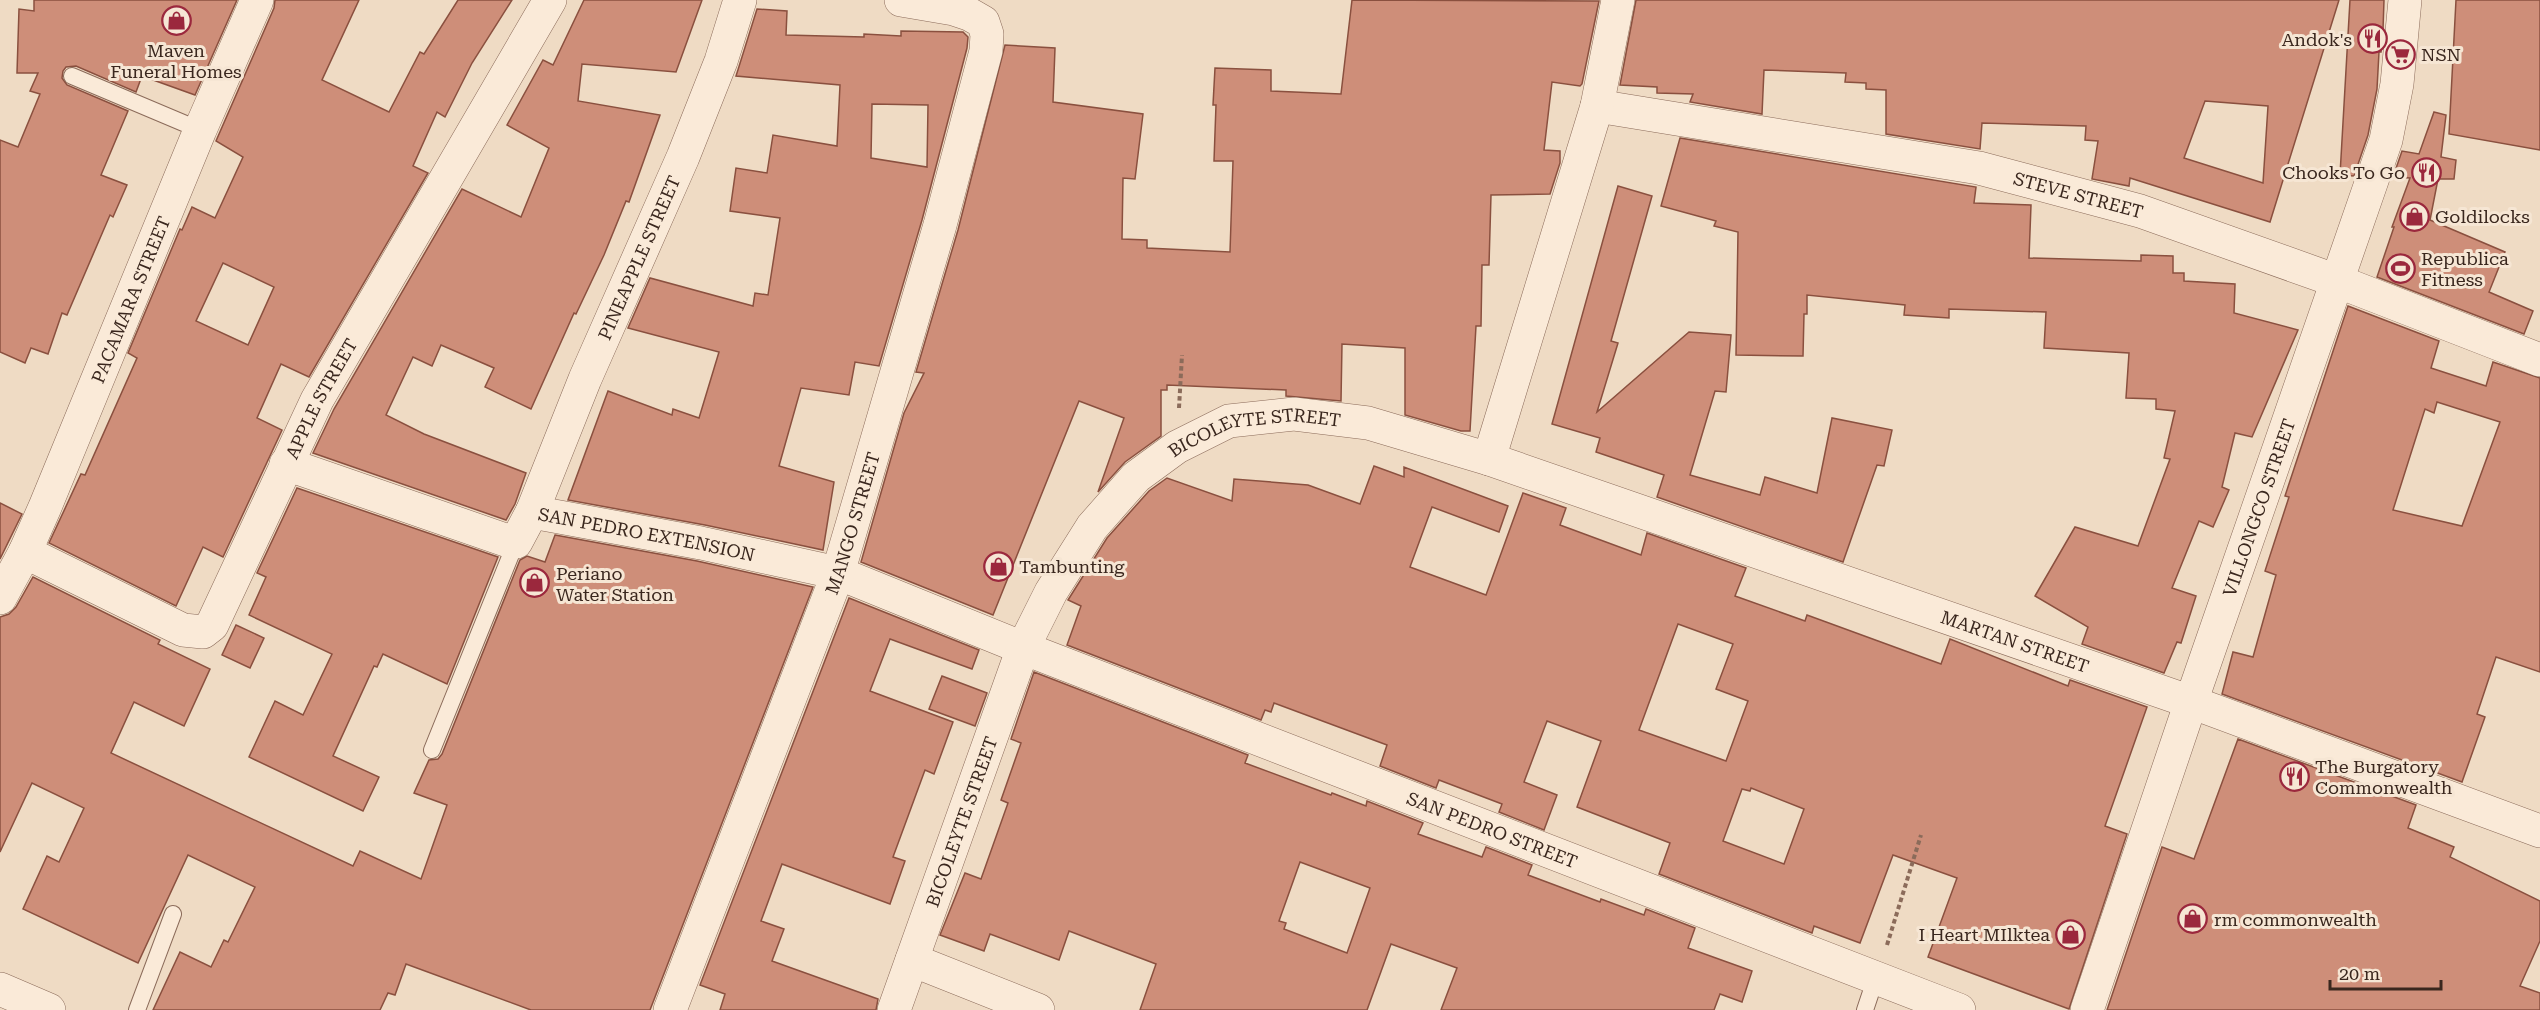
<svg xmlns="http://www.w3.org/2000/svg" width="2540" height="1010" font-family="'Roboto Serif',serif">
	<style>
		.building { fill: #ce8e79; stroke: #8a503f; stroke-width: 1.5; fill-rule: evenodd }
		.lines { fill: none; stroke-linecap: round; stroke-linejoin: round }
		.lane-casing { stroke: #8b6b5a; stroke-width: 18 }
		.street-casing { stroke: #8b6b5a; stroke-width: 34 }
		.path { stroke: #8b6b5a; stroke-width: 4; stroke-dasharray: 4.5 3; stroke-linecap: butt }
		.lane { stroke: #faead8; stroke-width: 16 }
		.street { stroke: #faead8; stroke-width: 33 }
		.labels { text-anchor: middle; dominant-baseline: central; stroke-width: 6; stroke-linejoin: round; paint-order: stroke }
		.poi-label { font-size: 18px; fill: #3a271e; stroke: #f6e6d4; text-anchor: start }
		.street-label { font-size: 18px; fill: #3a271e; stroke: #f6e6d4 }
	</style>
	<rect width="100%" height="100%" fill="#efdbc4"/>
	<!-- building -->
	<g class="building">
		<path d="M34 0H237L195 95 142 76 136 92 76 66 66 67 63 71 62 78 67 85 128 111 101 175 127 185 113 217 110 215 67 315 62 313 48 354 31 348 25 363 0 352V140L18 147 40 94 30 91 38 73H17L19 9 34 11Z"/>
		<path d="M275 0H359L322 80 389 112 420 52 424 54 458 0H512L472 63 445 117 437 112 413 166 428 173 309 377 281 364 257 418 282 430 223 557 203 547 176 606 49 543 81 474 85 475 137 358 128 353 180 229 182 230 192 207 215 218 243 157 216 141 274 8ZM223 263 274 287 248 345 196 321Z"/>
		<path d="M584 0H702L676 72 582 64 578 101 660 115 629 202 626 201 604 255 576 314 574 313 531 409 485 387 494 368 441 345 432 366 413 357 386 415 424 434 526 473 515 504 506 520 313 453 334 409 462 189 521 217 549 148 507 125 543 60 553 65Z"/>
		<path d="M1352 0 1599 1 1582 84 1580 86 1552 82 1544 150 1560 151V163L1550 194 1491 195 1489 265H1482L1481 326H1476L1470 431H1461L1405 415V348L1342 344 1341 401 1286 396V390L1167 385V390H1161V436L1125 462 1098 492 1124 418 1079 401 993 615 861 562 904 413 924 373 916 372 958 230 1005 45 1055 48 1053 102 1143 114 1135 179 1123 178 1122 239 1147 240V248L1230 252 1233 161H1214L1216 105H1213L1215 68 1271 70V91L1341 94Z"/>
		<path d="M1636 0H2339L2270 222 2130 178 2129 186 2092 179 2098 141 2085 140 2086 126 1982 123 1980 149 1886 134V90L1866 89V83L1845 82 1846 73 1764 70 1762 114 1690 102 1693 94 1657 93V87L1620 85ZM2205 101 2268 106 2263 183 2184 158Z"/>
		<path d="M2350 0H2384L2383 30 2381 52H2379L2377 89 2368 135 2354 176 2340 175Z"/>
		<path d="M2456 0H2540V150L2449 134Z"/>
		<path d="M757 9 787 11 786 35 864 37V34L901 36V31L963 32 968 37 967 48 922 220 879 366 855 362 849 395 801 388 779 466 834 482 823 550 705 525 568 500 608 391 672 415 673 409 699 418 719 352 628 328 650 278 753 306 755 293 768 295 780 218 730 211 736 168 767 173 773 135 837 146 840 85 736 76ZM872 104 928 105 927 167 871 158Z"/>
		<path d="M2434 112 2446 115 2441 157 2456 160 2454 179H2438L2430 220 2505 252 2489 292 2533 311 2524 334 2377 277 2394 227H2392L2410 178 2393 177 2402 151 2419 154Z"/>
		<path d="M1680 138 1976 187 1974 203 2031 205 2029 258 2141 261V255L2173 256V273H2184V281L2235 284 2234 313 2298 330 2252 437 2235 433 2222 487 2229 490 2213 527 2199 521 2172 588 2196 596 2181 643 2177 642 2164 673 2082 644 2088 627 2035 596 2075 527 2138 546 2170 459 2164 458 2175 411 2156 409V399L2126 398 2129 353 2044 348 2046 312 1949 309V318L1904 315 1905 305 1807 295V314H1804L1803 356 1736 355 1738 232 1714 226 1716 221 1661 206Z"/>
		<path d="M1618 186 1652 196 1611 341 1618 343 1597 412 1689 332 1731 335 1726 392 1715 391 1690 475 1760 495 1765 477 1817 493 1832 418 1892 430 1884 466 1877 465 1843 562 1657 497 1664 475 1596 452 1600 438 1552 424Z"/>
		<path d="M2348 306 2439 341 2431 368 2486 386 2493 362 2540 378V672L2496 657 2477 714 2485 717 2462 782 2222 694 2233 652 2253 657 2276 575 2265 571 2289 497 2285 496ZM2437 402 2500 422 2462 526 2393 510 2425 409 2434 413Z"/>
		<path d="M1374 466 1404 477V467L1508 506 1499 532 1432 507 1410 567 1486 595 1523 493 1566 508 1560 525 1641 555 1647 533 1746 568 1735 596 1805 621 1807 615 1941 664 1950 639 2068 686 2070 680 2147 707 2105 826 2127 834 2069 1009 1928 957 1957 878 1893 855 1860 943 1814 926 1812 933 1659 874 1670 843 1577 807 1601 741 1547 721 1524 782 1557 795 1544 830 1499 812 1502 804 1439 780 1436 788 1380 766 1387 745 1274 703 1271 712 1265 710 1261 720 1067 645 1081 606 1068 600 1107 538 1149 491 1167 478 1232 501 1234 479 1308 485 1360 504ZM1678 624 1733 644 1716 689 1748 701 1726 761 1639 730ZM1751 788 1804 809 1784 864 1723 841 1742 789 1750 791Z"/>
		<path d="M297 488 498 557 447 684 383 654 377 667 374 666 333 756 379 777 363 811 249 757 275 701 303 715 332 654 249 615 266 577 257 573Z"/>
		<path d="M0 503 22 514 0 559Z"/>
		<path d="M555 535 697 561 813 587 650 1010H531L406 964 395 995 388 993 380 1010H153L180 952 211 967 224 940 228 942 255 887 188 855 138 963 23 909 47 856 59 862 84 808 32 783 0 852V617L9 614 16 607 33 577 160 640 158 644 210 669 184 726 134 702 111 753 353 866 360 851 421 879 447 805 414 793 429 760 438 759 442 754 520 560 527 556 545 562Z"/>
		<path d="M849 598 979 650 972 669 890 639 870 691 953 722 934 774 925 770 893 857 905 861 890 904 782 864 761 921 784 929 772 961 878 999 876 1010H720L725 994 700 985Z"/>
		<path d="M236 625 264 638 250 668 222 655Z"/>
		<path d="M1034 672 1248 755 1245 763 1331 795 1332 793 1366 806 1367 801 1423 823 1418 834 1482 857 1486 847 1532 865 1528 875 1600 902 1601 899 1644 915 1646 909 1695 928 1688 948 1752 971 1742 1002 1720 994 1714 1010H1441L1457 968 1391 944 1367 1010H1140L1156 964 1069 931 1059 960 990 934 984 951 940 935 965 873 981 879 1008 803 1001 800 1021 743 1011 739ZM1300 862 1370 888 1347 953 1284 929 1286 923 1279 921Z"/>
		<path d="M942 676 987 693 975 726 929 709Z"/>
		<path d="M2238 739 2416 805 2408 828 2454 847 2450 857 2540 901V941L2520 986 2540 993V1010H2107L2162 847 2194 859Z"/>
	</g>
	<g class="lines">
		<defs>
			<g id="lane">
				<path d="M72 76 200 130"/>
				<path d="M432 750 516 542"/>
				<path d="M137 1010 173 914"/>
				<path d="M1865 1010 1876 977"/>
			</g>
			<g id="street">
				<path id="s1" d="M1597 106 1979 168 2140 211 2337 281 2540 360"/>
				<path d="M1489 459 1597 106 1618 0"/>
				<path id="s2" d="M286 464 511 542H516L532 512 701 543 838 573 1023 648 1959 1010"/>
				<path id="s3" d="M532 512 585 379 683 157 721 61 740 0"/>
				<path id="s4" d="M25 552 183 630 203 632 212 625 317 400 550 0"/>
				<path id="s5" d="M0 598 25 552 45 507 200 130 257 0"/>
				<path d="M912 960 1038 1010"/>
				<path d="M0 989 49 1010"/>
				<path id="s6" d="M670 1010 838 573 940 225 986 51 987 34 983 22 969 14 954 9 901 0"/>
				<path id="s7" d="M894 1010 1023 648 1051 592 1092 527 1136 477 1177 447 1229 421 1294 414 1368 423 1489 459 2191 702 2540 831"/>
				<path id="s8" d="M2087 1010 2191 702 2386 140 2397 84 2405 0"/>
			</g>
		</defs>
		<!-- lane casing -->
		<use href="#lane" class="lane-casing"/>
		<!-- street casing -->
		<use href="#street" class="street-casing"/>
		<!-- path -->
		<g class="path">
			<path d="M1179 408 1182 355"/>
			<path d="M1887 945 1921 835"/>
		</g>
		<!-- lane -->
		<use href="#lane" class="lane"/>
		<!-- street -->
		<use href="#street" class="street"/>
	</g>
	<!-- icons -->
	<defs>
		<symbol id="shop-ring" viewBox="-11 -11 22 22"><circle r="9.5" fill="#f6e6d4" stroke="#9b283d" stroke-width="1.5"/><path d="M-5-2.5h2.3a2.7 3.5 0 0 1 5.4 0H5L5.5 6h-11ZM-1.5-2.5h3a1.5 2.3 0 0 0-3 0Z" fill="#9b283d"/></symbol>
		<symbol id="restaurant-ring" viewBox="-11 -11 22 22"><circle r="9.5" fill="#f6e6d4" stroke="#9b283d" stroke-width="1.5"/><path d="M-5-6h1v4h1v-4h1v4h1v-4h1v5L-1.5 .5V6h-2V.5L-5-1ZM5-6V6H3V1.5H1.5Q1.5-4 5-6Z" fill="#9b283d"/></symbol>
		<symbol id="supermarket-ring" viewBox="-11 -11 22 22"><circle r="9.5" fill="#f6e6d4" stroke="#9b283d" stroke-width="1.5"/><path d="M-6-5.5h2.5l.6 2H6L4.5 2H-2.5L-4.4-4H-6ZM-1.5 3.2a1.3 1.3 0 1 0 .1 0ZM3 3.2a1.3 1.3 0 1 0 .1 0Z" fill="#9b283d"/></symbol>
		<symbol id="stadium-ring" viewBox="-11 -11 22 22"><circle r="9.5" fill="#f6e6d4" stroke="#9b283d" stroke-width="1.5"/><path d="M0-5a6.5 5 0 1 0 0 10a6.5 5 0 1 0 0-10ZM-3.5-1.8h7v3.6h-7Z" fill="#9b283d"/></symbol>
	</defs>
	<g fill-rule="evenodd">
		<use href="#shop-ring" x="160" y="4" width="33" height="33"/>
		<use href="#restaurant-ring" x="2356" y="22" width="33" height="33"/>
		<use href="#supermarket-ring" x="2384" y="38" width="33" height="33"/>
		<use href="#restaurant-ring" x="2410" y="156" width="33" height="33"/>
		<use href="#shop-ring" x="2398" y="200" width="33" height="33"/>
		<use href="#stadium-ring" x="2384" y="252" width="33" height="33"/>
		<use href="#shop-ring" x="982" y="550" width="33" height="33"/>
		<use href="#shop-ring" x="518" y="566" width="33" height="33"/>
		<use href="#restaurant-ring" x="2278" y="760" width="33" height="33"/>
		<use href="#shop-ring" x="2176" y="902" width="33" height="33"/>
		<use href="#shop-ring" x="2054" y="918" width="33" height="33"/>
	</g>
	<g class="labels">
		<!-- poi labels -->
		<g class="poi-label">
			<text x="2352" y="39" text-anchor="end">Andok's</text>
			<text x="176" y="50" text-anchor="middle">Maven<tspan x="176" dy="21">Funeral Homes</tspan></text>
			<text x="2421" y="54">NSN</text>
			<text x="2405" y="172" text-anchor="end">Chooks To Go</text>
			<text x="2435" y="216">Goldilocks</text>
			<text x="2421" y="258">Republica<tspan x="2421" dy="21">Fitness</tspan></text>
			<text x="1019" y="566">Tambunting</text>
			<text x="556" y="573">Periano<tspan x="556" dy="21">Water Station</tspan></text>
			<text x="2315" y="766">The Burgatory<tspan x="2315" dy="21">Commonwealth</tspan></text>
			<text x="2214" y="919">rm commonwealth</text>
			<text x="2050" y="934" text-anchor="end">I Heart MIlktea</text>
		</g>
		<!-- street labels -->
		<g class="street-label">
			<text stroke="none"><textPath href="#s1" startOffset="490">STEVE STREET</textPath></text>
			<text stroke="none"><textPath href="#s3" startOffset="276">PINEAPPLE STREET</textPath></text>
			<text stroke="none"><textPath href="#s5" startOffset="326">PACAMARA STREET</textPath></text>
			<text stroke="none"><textPath href="#s4" startOffset="459">APPLE STREET</textPath></text>
			<text stroke="none"><textPath href="#s7" startOffset="722">BICOLEYTE STREET</textPath></text>
			<text stroke="none"><textPath href="#s8" startOffset="531">VILLONGCO STREET</textPath></text>
			<text stroke="none"><textPath href="#s6" startOffset="520">MANGO STREET</textPath></text>
			<text stroke="none"><textPath href="#s2" startOffset="394">SAN PEDRO EXTENSION</textPath></text>
			<text stroke="none"><textPath href="#s7" startOffset="1522">MARTAN STREET</textPath></text>
			<text stroke="none"><textPath href="#s7" startOffset="200">BICOLEYTE STREET</textPath></text>
			<text stroke="none"><textPath href="#s2" startOffset="1292">SAN PEDRO STREET</textPath></text>
		</g>
	</g>
	<!-- scale -->
	<path d="M2330 980v9h111v-9" fill="none" stroke="#3a271e" stroke-width="3"/>
	<text x="2339" y="980" font-size="18" fill="#3a271e" stroke="#f6e6d4" stroke-width="4.5" paint-order="stroke">20 m</text>
</svg>
